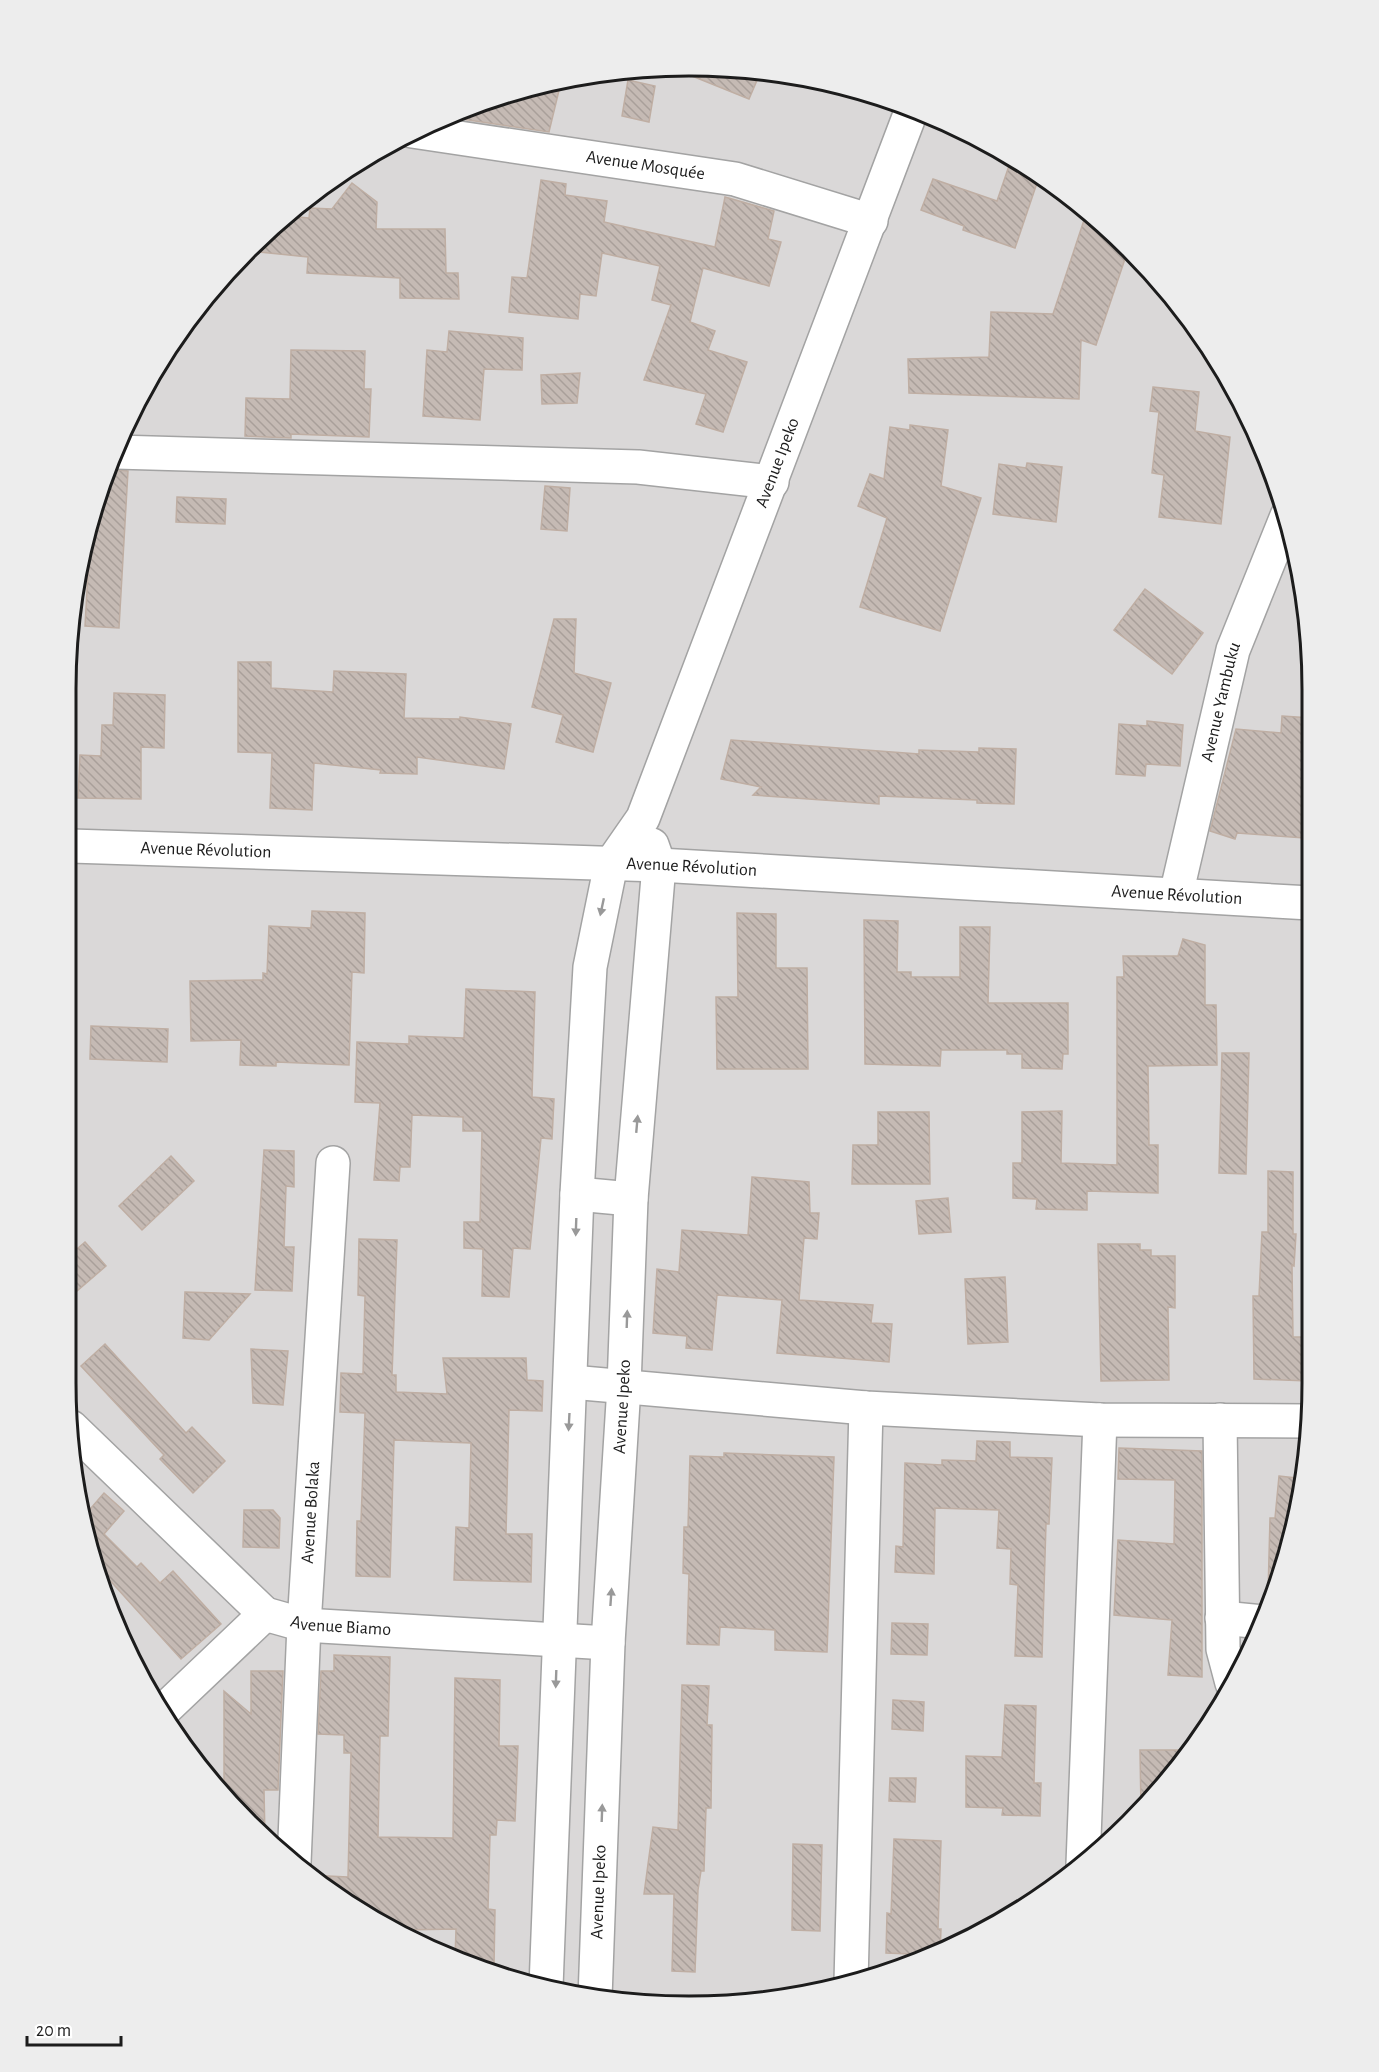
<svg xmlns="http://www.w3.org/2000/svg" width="1379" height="2072" font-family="'Alegreya Sans',sans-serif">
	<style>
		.residential { fill: #dad8d8 }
		.building { fill: url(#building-back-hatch); stroke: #bfaea3; stroke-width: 1.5 }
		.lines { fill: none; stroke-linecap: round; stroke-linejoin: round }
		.minor-casing { stroke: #a3a3a3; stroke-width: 36 }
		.minor { stroke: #fff; stroke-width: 33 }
		.oneway { fill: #999 }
		.labels { text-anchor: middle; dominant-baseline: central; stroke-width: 4.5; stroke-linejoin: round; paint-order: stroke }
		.street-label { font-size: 18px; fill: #1c1c1c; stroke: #fff }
		.rim { fill: none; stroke: #1c1c1c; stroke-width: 3 }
	</style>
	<defs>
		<pattern id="building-back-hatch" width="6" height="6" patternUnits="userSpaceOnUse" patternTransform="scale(1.5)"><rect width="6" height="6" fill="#c5bab4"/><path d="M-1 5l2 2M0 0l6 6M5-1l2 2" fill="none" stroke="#a99f9a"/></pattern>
	</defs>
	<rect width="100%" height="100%" fill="#eee9e0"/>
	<!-- residential -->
	<path class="residential" d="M649 67 771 71 890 99 1002 150 1101 221 1184 310 1249 414 1292 528 1312 649 1308 1464 1292 1544 1249 1658 1158 1794 1069 1877 1001 1923 928 1959 811 1994 648 2005 568 1994 451 1959 310 1877 248 1823 171 1729 99 1583 71 1464V608L87 528 130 414 221 278 310 195 414 130 528 87Z"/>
	<!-- building -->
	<g class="building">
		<path d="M682 68 745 71H761L749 99 682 72Z"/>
		<path d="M628 80 655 86 649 122 622 116Z"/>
		<path d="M561 82 549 132 448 117 528 87Z"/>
		<path d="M1012 157 1039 177 1015 248 963 230 964 226 921 210 933 179 997 201Z"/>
		<path d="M541 180 566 184 565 195 607 201 604 222 715 247 725 197 774 211 768 239 781 242 769 286 703 268 690 322 715 331 708 350 747 362 723 432 696 424 706 394 644 380 671 305 652 300 660 266 602 253 596 296 580 294 578 319 509 312 512 277 527 278Z"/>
		<path d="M352 183 377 202 376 229H445L446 273H458L459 299 400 298V278L307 273 308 257 250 251 288 216 309 218 310 208 332 209Z"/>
		<path d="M1087 211 1101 221 1128 250 1096 345 1081 340 1079 399 909 393 908 359 989 357 991 312 1053 314Z"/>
		<path d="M449 331 523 338 522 370 484 369 480 420 423 416 427 350 447 352Z"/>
		<path d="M291 350 365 351 364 389H371L369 437 291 434V438L245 436 246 398 290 399Z"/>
		<path d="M580 373 577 403 542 404 541 375Z"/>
		<path d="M1153 387 1199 392 1195 431 1230 437 1221 524 1159 517 1164 475 1152 473 1159 412 1150 411Z"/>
		<path d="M910 425 948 430 941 486 981 498 940 631 860 607 887 518 858 506 870 474 884 479 890 427 910 430Z"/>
		<path d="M1027 463 1062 467 1056 522 993 514 999 464 1026 468Z"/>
		<path d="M109 469 128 471 119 628 85 626 91 518Z"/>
		<path d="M545 486 570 488 567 531 541 529Z"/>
		<path d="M177 497 226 499 225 524 176 522Z"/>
		<path d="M1145 589 1203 633 1172 674 1114 630Z"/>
		<path d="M554 619H576L574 673 611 683 593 752 556 742 563 715 532 707Z"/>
		<path d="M238 662H271V688L333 692 334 671 406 674 404 718 460 719V717L511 724 504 769 417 757V774L380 773 381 770 314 763 312 810 270 808 272 753 238 752Z"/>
		<path d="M114 693 165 695 164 748 141 747V799L78 798 80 755 101 756 102 725H113Z"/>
		<path d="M1282 716 1311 718V814H1305L1304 838 1237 833 1235 839 1210 831 1236 729 1281 733Z"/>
		<path d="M1147 721 1183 725 1180 766 1146 764 1145 776 1116 774 1119 724 1147 726Z"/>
		<path d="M731 740 919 754V750L979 752V748L1016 749 1014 804 977 803V800L879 796V804L753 795 761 787 721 779Z"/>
		<path d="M312 911 365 913 364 973 352 972 349 1065 276 1062V1066L240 1065 241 1040 191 1041 190 981 263 980V973L267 974 269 926 311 928Z"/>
		<path d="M737 913 776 914V968H807L808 1069H717L716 997H738Z"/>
		<path d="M864 920 898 921 897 972H911V977H960V927H990L988 1003H1068V1054H1063L1062 1069 1022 1068V1054H1007V1050H941L940 1066 865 1064Z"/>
		<path d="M1183 939 1205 945V1005H1216L1217 1065 1148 1066 1149 1145H1158V1193L1087 1191V1210L1036 1209 1037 1199 1013 1198V1163H1022V1112L1062 1111 1061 1163 1117 1165V977H1124L1123 956H1178Z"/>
		<path d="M466 989 535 992 532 1097 554 1099 552 1139 541 1138 530 1249 513 1248 509 1297 482 1296 483 1249 464 1248V1222H480L482 1131H463V1117L412 1115 410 1167H400L399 1181 374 1180 380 1103 355 1102 357 1042 409 1044V1036L464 1038Z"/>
		<path d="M91 1026 168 1029 167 1062 90 1059Z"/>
		<path d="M1222 1053H1249L1246 1174 1219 1173Z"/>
		<path d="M878 1112H929L930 1184H852L853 1145H878Z"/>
		<path d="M264 1150 294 1151V1187L286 1186 284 1247H294L292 1291 255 1290Z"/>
		<path d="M171 1156 194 1181 142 1230 119 1206Z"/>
		<path d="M1268 1171 1293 1172V1234H1296L1294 1266 1292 1265 1293 1337H1308V1381L1254 1379 1253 1296H1259L1262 1232H1268Z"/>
		<path d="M752 1177 809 1182 810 1213H819L817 1239 804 1238 799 1300 873 1305 871 1323 892 1324 889 1362 777 1353 782 1300 717 1295 712 1350 686 1348 687 1336 653 1333 657 1269 679 1272 682 1230 748 1235Z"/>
		<path d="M948 1198 951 1232 919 1234 916 1201Z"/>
		<path d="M359 1239 397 1240 392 1375H396V1392L447 1394 443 1358H526L527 1380 543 1381 542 1411 509 1410 506 1534H532L531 1582 454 1580 456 1527 469 1528 471 1443 394 1440 390 1577 356 1576 357 1521H361L365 1413 340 1412 341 1373 363 1374 365 1296 358 1295Z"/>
		<path d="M85 1242 106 1266 71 1296V1254Z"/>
		<path d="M1098 1244H1140V1250H1151V1256H1175V1308L1168 1307 1169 1380 1101 1381Z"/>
		<path d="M1005 1277 1008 1342 968 1344 965 1279Z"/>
		<path d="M185 1292 250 1294 209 1340 183 1338Z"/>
		<path d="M105 1344 186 1433 192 1427 225 1461 193 1493 160 1459 164 1455 81 1366Z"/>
		<path d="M251 1349 288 1351 283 1405 253 1403Z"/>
		<path d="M977 1441 1010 1442V1457L1052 1458 1049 1524H1046L1042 1657 1015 1656 1018 1585 1010 1584 1011 1549 997 1548 999 1510 935 1508 934 1574 895 1572 896 1546 903 1547 905 1463 942 1465V1460L976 1461Z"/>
		<path d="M1119 1448 1202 1451V1677L1168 1675 1172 1620 1114 1615 1118 1540 1174 1544 1175 1480 1118 1479Z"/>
		<path d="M724 1453 834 1457 827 1652 775 1650V1630L720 1627 719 1645 687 1644 689 1574 683 1573 684 1527H688L690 1456 724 1457Z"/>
		<path d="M1279 1476 1305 1479 1292 1544 1273 1595 1268 1594 1270 1518H1275Z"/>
		<path d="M104 1493 124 1511 104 1534 137 1567 141 1563 160 1583 173 1571 221 1624 181 1659 95 1564 83 1513 85 1515Z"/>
		<path d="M244 1510H273L280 1518 279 1548 243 1547Z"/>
		<path d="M892 1623 928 1624 927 1655 891 1654Z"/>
		<path d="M334 1655 390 1657 388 1736H380L378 1837 453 1838 455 1678 500 1680 499 1746H518L515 1821 497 1820 496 1835H490L488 1909 495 1910 494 1967 477 1966 455 1960 456 1929 402 1930 308 1875 348 1877 351 1753H344V1735L318 1734 321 1671H334Z"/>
		<path d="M251 1671H283L278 1790H264L265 1838 248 1823 224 1794V1691L251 1714Z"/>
		<path d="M682 1685 709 1686 707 1725H712L711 1808H706L704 1871H701L698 1890 695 1972 672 1971 674 1894H644L653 1827 678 1830Z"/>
		<path d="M893 1700 924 1702 923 1731 892 1729Z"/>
		<path d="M1005 1705 1036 1706 1034 1783H1041L1040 1816 1002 1815 1003 1808 966 1807V1756L1002 1757Z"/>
		<path d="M1140 1750H1187L1158 1794 1141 1809Z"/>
		<path d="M890 1778H916L915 1802 889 1801Z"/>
		<path d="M894 1839 941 1841 938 1929H941L940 1953 935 1955 886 1953 887 1913 891 1914Z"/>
		<path d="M793 1844 822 1845 820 1931 792 1930Z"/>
	</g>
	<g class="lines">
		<defs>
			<g id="minor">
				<path id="s1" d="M412 131 735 179 871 221"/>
				<path d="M116 452 638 467 772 482"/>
				<path id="s2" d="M71 846 659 865 1310 903"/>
				<path id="s3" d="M1176 895 1233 650 1287 516"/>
				<path d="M577 1194 631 1199"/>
				<path d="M571 1382 866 1408 1100 1420 1308 1421"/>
				<path d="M1220 1420 1223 1649 1232 1683"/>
				<path d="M71 1427 265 1614"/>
				<path d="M1222 1618 1263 1622"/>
				<path id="s4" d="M163 1711 265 1614 304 1625 608 1643"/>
				<path id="s5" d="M294 1863 304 1625 333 1163"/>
				<path d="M1083 1864 1100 1420"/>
				<path d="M851 1982 866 1408"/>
				<path id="s6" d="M546 1987 577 1194 590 967 611 864 643 818 912 109"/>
				<path id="s7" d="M595 1998 608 1643 624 1386 631 1199 659 865 652 845"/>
			</g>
		</defs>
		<!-- minor casing -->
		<use href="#minor" class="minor-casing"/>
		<!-- minor -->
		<use href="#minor" class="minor"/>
	</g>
	<!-- one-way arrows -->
	<defs><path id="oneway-solid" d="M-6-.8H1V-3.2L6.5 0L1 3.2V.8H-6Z" transform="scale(1.5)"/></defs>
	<g class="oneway">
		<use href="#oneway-solid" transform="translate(602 907) rotate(102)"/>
		<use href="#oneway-solid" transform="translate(637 1124) rotate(-85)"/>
		<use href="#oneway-solid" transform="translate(576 1227) rotate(92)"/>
		<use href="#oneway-solid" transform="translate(627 1319) rotate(-88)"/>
		<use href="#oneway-solid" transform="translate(569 1422) rotate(93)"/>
		<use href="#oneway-solid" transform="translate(611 1597) rotate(-86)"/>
		<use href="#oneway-solid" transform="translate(556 1679) rotate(92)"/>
		<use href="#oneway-solid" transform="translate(602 1813) rotate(-88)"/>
	</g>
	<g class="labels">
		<!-- street labels -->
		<g class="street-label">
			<text stroke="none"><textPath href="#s1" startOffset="236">Avenue Mosquée</textPath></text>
			<text stroke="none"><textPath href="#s6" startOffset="1562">Avenue Ipeko</textPath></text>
			<text stroke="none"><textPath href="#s3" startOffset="198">Avenue Yambuku</textPath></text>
			<text stroke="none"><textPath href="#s2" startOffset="135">Avenue Révolution</textPath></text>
			<text stroke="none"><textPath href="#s2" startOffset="621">Avenue Révolution</textPath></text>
			<text stroke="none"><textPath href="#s2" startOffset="1107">Avenue Révolution</textPath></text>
			<text stroke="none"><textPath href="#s7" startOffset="592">Avenue Ipeko</textPath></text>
			<text stroke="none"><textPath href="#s5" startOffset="351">Avenue Bolaka</textPath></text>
			<text stroke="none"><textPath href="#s4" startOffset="218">Avenue Biamo</textPath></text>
			<text stroke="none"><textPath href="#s7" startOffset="106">Avenue Ipeko</textPath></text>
		</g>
	</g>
	<!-- crop -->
	<path d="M0 0H1379V2072H0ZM689 76H689A613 613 0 0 1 1302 689V1383A613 613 0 0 1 689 1996H689A613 613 0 0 1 76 1383V689A613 613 0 0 1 689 76Z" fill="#ededed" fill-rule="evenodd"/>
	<path class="rim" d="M689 76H689A613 613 0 0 1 1302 689V1383A613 613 0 0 1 689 1996H689A613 613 0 0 1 76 1383V689A613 613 0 0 1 689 76Z"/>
	<!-- scale -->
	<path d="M27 2036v9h94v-9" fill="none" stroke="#1c1c1c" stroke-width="3"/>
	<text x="36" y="2036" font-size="18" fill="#1c1c1c" stroke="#ffffff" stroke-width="4.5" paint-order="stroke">20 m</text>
</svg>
